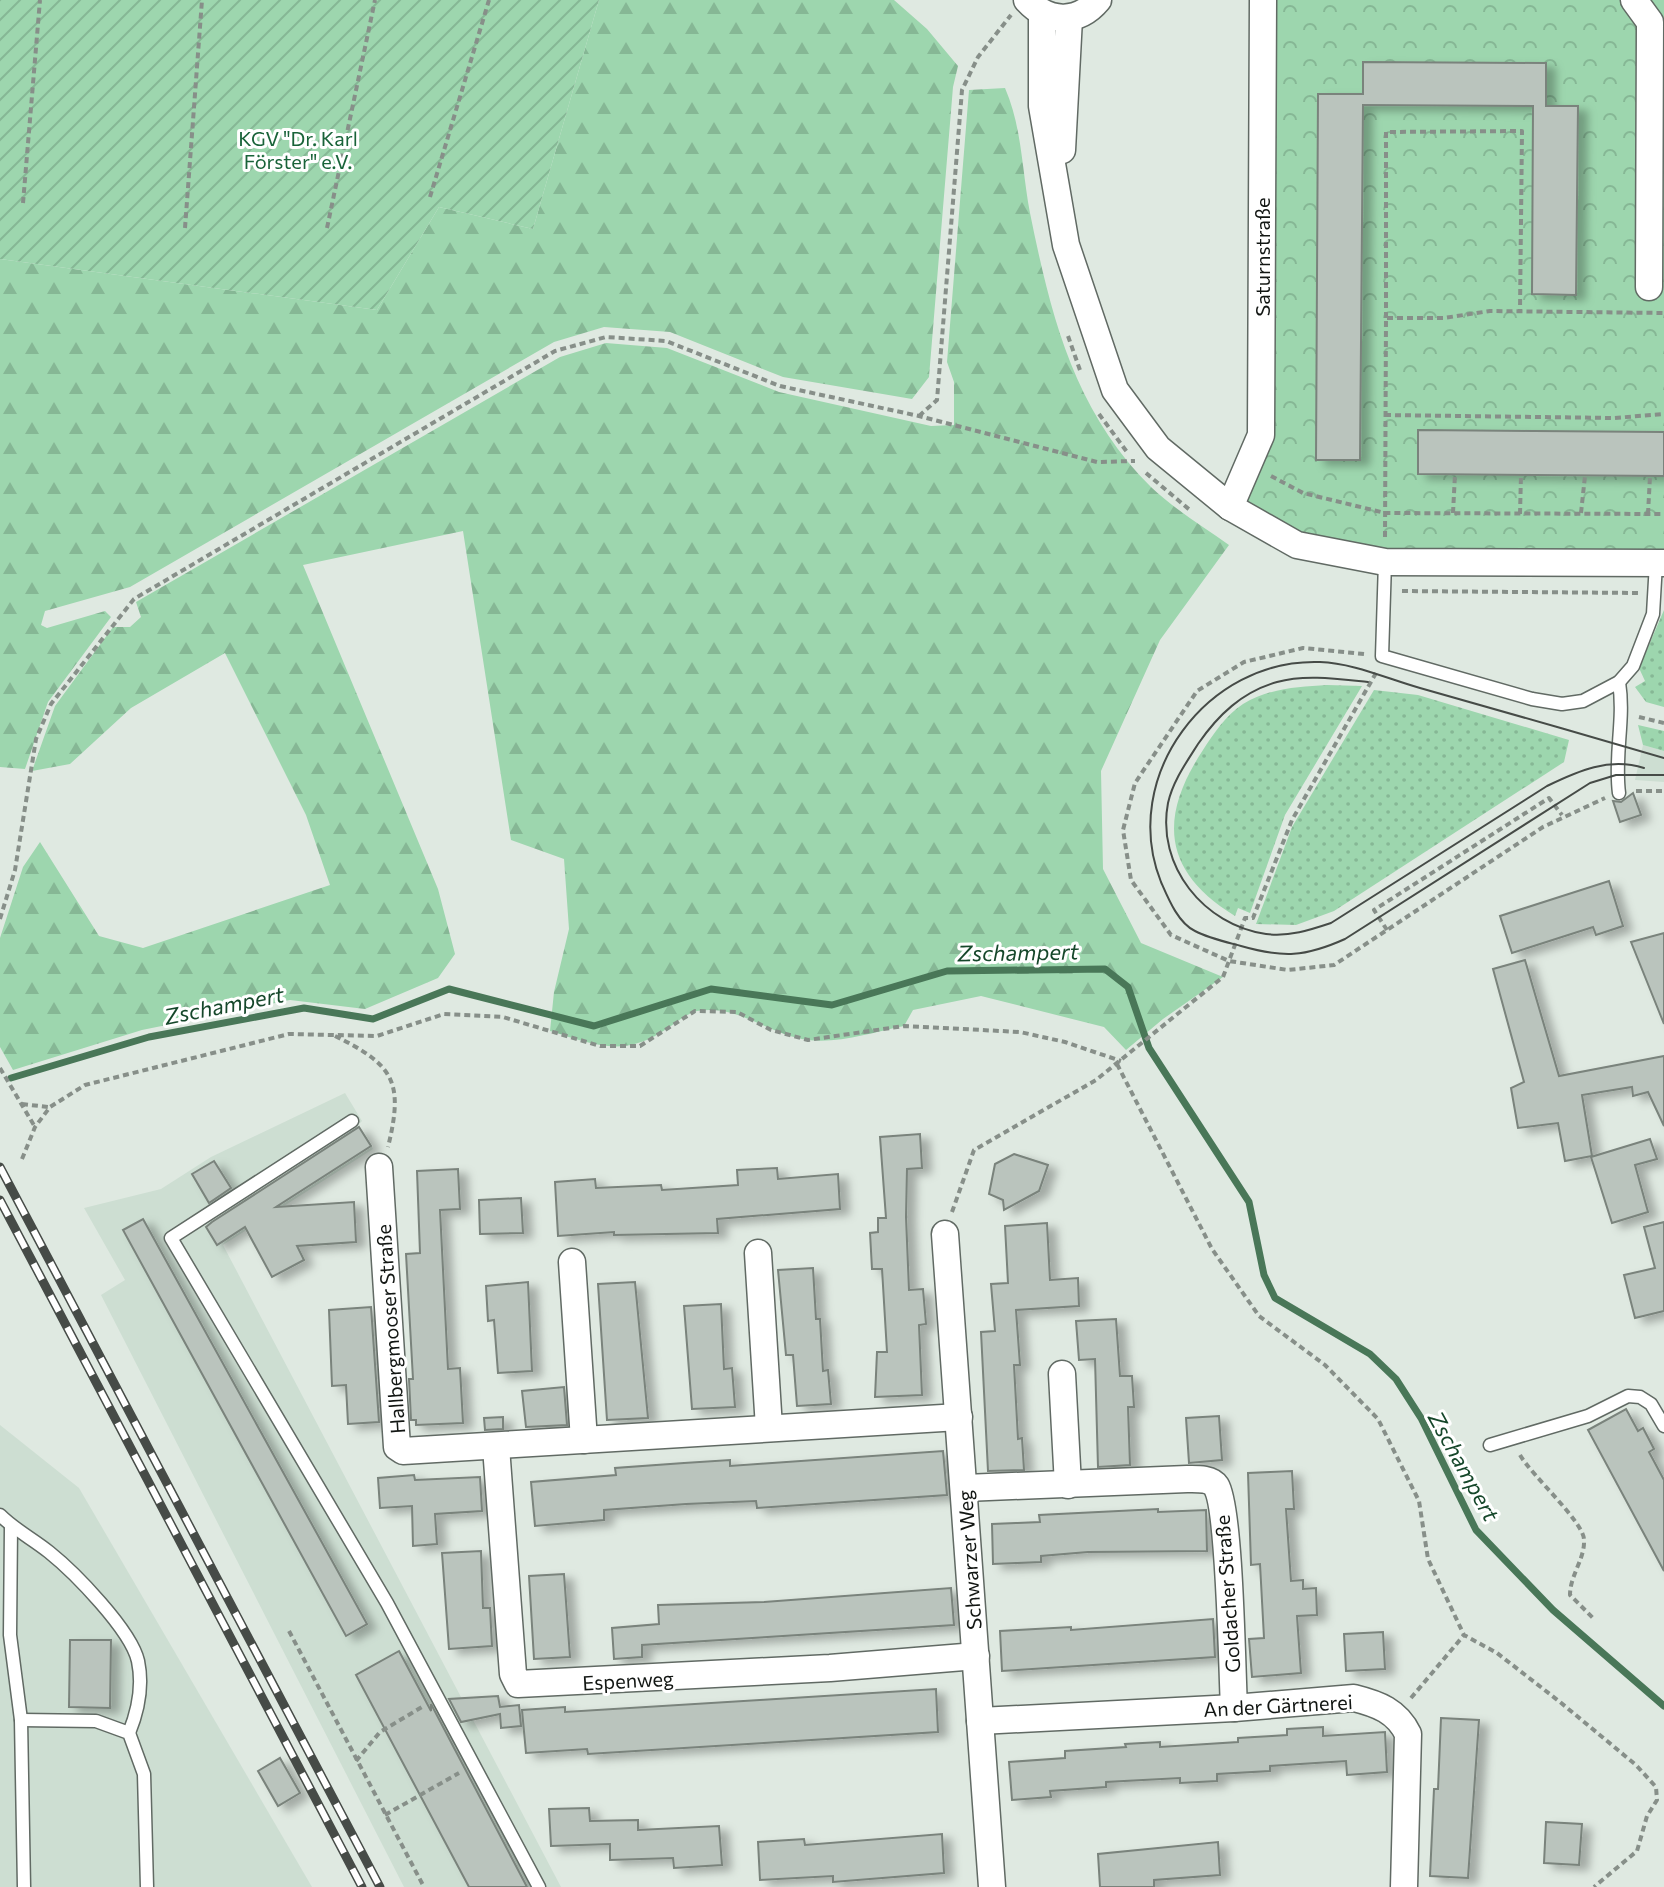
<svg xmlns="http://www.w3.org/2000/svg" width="1664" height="1887" font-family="Commissioner,sans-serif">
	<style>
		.built { fill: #cdded2 }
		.grass { fill: url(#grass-dots) }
		.forest { fill: url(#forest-firs) }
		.park { fill: url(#park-crowns) }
		.garden { fill: url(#garden-furrows) }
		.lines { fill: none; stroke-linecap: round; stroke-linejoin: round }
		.stream { stroke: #497758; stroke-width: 7 }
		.building { fill: #bac4bd; stroke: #7a837c; stroke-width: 2; filter: url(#shadow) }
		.service-casing { stroke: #616a64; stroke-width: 15 }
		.minor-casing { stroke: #616a64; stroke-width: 29 }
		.path { stroke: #878f89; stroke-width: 4; stroke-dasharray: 6 4; stroke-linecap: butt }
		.service { stroke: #fff; stroke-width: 12 }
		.minor { stroke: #fff; stroke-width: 26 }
		.tram { stroke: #464b47; stroke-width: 2 }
		.rail-casing { stroke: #464b47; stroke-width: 9 }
		.rail { stroke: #fff; stroke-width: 6; stroke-dasharray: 18; stroke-linecap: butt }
		.labels { text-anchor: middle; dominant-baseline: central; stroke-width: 6; stroke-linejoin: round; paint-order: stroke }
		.park-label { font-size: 20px; fill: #196339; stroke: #fff }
		.street-label { font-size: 20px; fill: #121613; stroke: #fff }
		.water-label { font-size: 22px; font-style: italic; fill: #15472a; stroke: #fff }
	</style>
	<defs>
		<pattern id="grass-dots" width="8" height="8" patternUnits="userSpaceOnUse" patternTransform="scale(2)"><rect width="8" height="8" fill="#9dd6ae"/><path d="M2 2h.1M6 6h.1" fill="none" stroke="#86b795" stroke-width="1.8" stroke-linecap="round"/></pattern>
		<pattern id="forest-firs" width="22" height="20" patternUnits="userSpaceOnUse" patternTransform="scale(2)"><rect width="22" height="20" fill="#9dd6ae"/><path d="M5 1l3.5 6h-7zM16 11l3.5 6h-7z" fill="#86b795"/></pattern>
		<pattern id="park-crowns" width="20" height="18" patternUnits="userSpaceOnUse" patternTransform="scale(2)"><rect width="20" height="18" fill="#9dd6ae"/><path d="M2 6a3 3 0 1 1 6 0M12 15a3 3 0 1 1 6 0" fill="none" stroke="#86b795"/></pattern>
		<pattern id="garden-furrows" width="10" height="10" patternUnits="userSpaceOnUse" patternTransform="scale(2)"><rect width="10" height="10" fill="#9dd6ae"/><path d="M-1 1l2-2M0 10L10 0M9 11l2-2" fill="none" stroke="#86b795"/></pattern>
		<filter id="shadow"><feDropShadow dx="9" dy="5" stdDeviation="4" flood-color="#0004"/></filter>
	</defs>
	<rect width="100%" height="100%" fill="#dfe9e1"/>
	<!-- built -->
	<g class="built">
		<path d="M1643 745 1664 751V782L1635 780Z"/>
		<path d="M345 1093 362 1121 358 1125 373 1149 223 1245 561 1887H404L101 1295 125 1280 84 1208 161 1189 211 1157Z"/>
		<path d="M0 1425 79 1488 312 1887H0Z"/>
	</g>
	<!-- grass -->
	<g class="grass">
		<path d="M1664 610V707L1646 702 1635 687 1645 681 1639 668Z"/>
		<path d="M1327 685 1362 686 1285 815 1250 913 1238 908 1235 916C1163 872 1158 818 1203 750 1214 733 1226 715 1243 704 1269 688 1298 687 1327 685Z"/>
		<path d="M1374 690 1418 695 1569 740 1564 762 1334 911 1296 925 1256 924 1292 827Z"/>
		<path d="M1638 725 1664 731V751L1643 745Z"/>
	</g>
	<!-- forest -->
	<g class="forest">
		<path d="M599 0H894L927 29 958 66 953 87 929 377 912 399 783 377 670 332 604 327 554 342 130 587 45 611 41 625 47 628 105 611 111 617 48 702 25 769 0 767V259L377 310 439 207 533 229Z"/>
		<path d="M1005 88C1022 127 1022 171 1030 213 1051 316 1074 411 1151 487 1174 509 1204 527 1229 545L1160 640 1101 771 1103 869 1141 943 1223 977 1163 1019 1126 1050 1104 1027 981 996 913 1010 904 1026C874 1032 838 1044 808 1040 768 1035 739 1004 697 1011 685 1014 671 1027 660 1033 621 1057 592 1044 550 1031L554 992 569 929 564 859 511 840 463 531 303 565 438 889 455 954 438 978 365 1009 290 1000 142 1030 13 1070 0 1047V938L23 867 40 842 99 936 143 948 330 885 306 815 225 653 131 708 70 764 32 771 55 706 113 627H130L141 617 136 602 560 357 606 343 667 348 779 392 931 426 954 425V382L947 362 969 90Z"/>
	</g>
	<!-- park -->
	<path class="park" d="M1263 0H1664V563L1297 545 1230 507 1261 434Z"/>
	<!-- garden -->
	<path class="garden" d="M0 0H599L533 229 439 207 377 310 0 259Z"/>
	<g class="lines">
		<!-- stream -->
		<path class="stream" d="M11 1078 149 1037 304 1008 373 1019 449 989 594 1026 711 989 832 1005 947 971 1105 969 1128 987 1149 1048 1249 1202 1264 1275 1275 1298 1370 1354 1396 1379 1421 1418 1476 1530 1553 1610 1664 1706"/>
	</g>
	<!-- building -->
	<g class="building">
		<path d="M1363 62 1546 63V106H1578L1576 295 1532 294 1533 106 1363 105 1360 460H1316L1318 94H1363Z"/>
		<path d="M1418 430 1664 432V476L1418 474Z"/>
		<path d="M1633 793 1641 815 1620 822 1613 801 1621 802Z"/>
		<path d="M1609 881 1623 926 1596 935 1593 927 1512 953 1500 916Z"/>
		<path d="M1664 933V1024L1631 942Z"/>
		<path d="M1525 960 1559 1076 1664 1056V1126L1648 1092 1633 1096 1632 1087 1582 1095 1592 1156 1565 1161 1558 1123 1518 1128 1511 1088 1524 1082 1493 969Z"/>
		<path d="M359 1127 371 1146 276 1207 354 1202 356 1242 297 1246 304 1260 272 1277 245 1227 217 1245 206 1227 212 1222Z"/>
		<path d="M920 1134 922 1168 907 1169 906 1217 909 1290 923 1289 926 1324 919 1325 922 1395 875 1397 877 1352H887L882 1269H872L870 1233 878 1232V1218H886L880 1137Z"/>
		<path d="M1650 1139 1657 1159 1635 1165 1648 1212 1612 1223 1591 1157Z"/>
		<path d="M1014 1154 1048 1165 1039 1191 1004 1210 1003 1200 989 1194 995 1164Z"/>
		<path d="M214 1161 231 1188 209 1203 192 1174Z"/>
		<path d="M777 1168 778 1179 838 1174 840 1209 717 1219 718 1233 614 1235V1232L558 1236 555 1182 595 1179 596 1188 661 1185 662 1190 738 1185 737 1170Z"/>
		<path d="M458 1169 460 1209 440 1210 448 1369 460 1368 463 1423 416 1425V1420H411L409 1379H413L406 1254 420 1253 417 1171Z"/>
		<path d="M521 1198 523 1233 480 1234 479 1200Z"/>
		<path d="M143 1219 367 1624 346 1636 123 1230Z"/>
		<path d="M1664 1222V1311L1635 1318 1624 1275 1655 1268 1644 1227Z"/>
		<path d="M1047 1223 1050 1280 1078 1278 1079 1306 1016 1310 1020 1365H1014L1018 1439 1022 1438 1024 1470 988 1471 981 1332 995 1331 991 1284 1008 1283 1005 1226Z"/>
		<path d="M813 1268 816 1319H820L823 1371 828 1370 831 1404 797 1406 793 1355H786L778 1270Z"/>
		<path d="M528 1282 532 1371 498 1373 494 1320 488 1321 486 1286Z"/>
		<path d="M635 1282 648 1418 607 1420 598 1284Z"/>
		<path d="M721 1304 724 1369 732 1368 735 1407 692 1409 684 1306Z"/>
		<path d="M371 1307 379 1422 348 1424 346 1385 332 1386 329 1310Z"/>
		<path d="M1116 1319 1120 1376H1132L1134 1407H1128L1130 1465 1098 1467 1095 1359 1079 1360 1076 1321Z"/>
		<path d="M564 1387 567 1425 526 1427 522 1391Z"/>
		<path d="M1626 1409 1638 1431 1643 1428 1654 1449 1649 1452 1664 1480V1571L1588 1430Z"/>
		<path d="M1219 1416 1222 1460 1189 1463 1186 1418Z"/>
		<path d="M503 1417V1429L485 1430 484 1418Z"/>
		<path d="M943 1451 947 1495 757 1508 756 1501 686 1504 604 1510V1520L535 1526 531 1482 616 1475 615 1468 684 1463 730 1460V1466Z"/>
		<path d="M1292 1471 1294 1509H1286L1291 1581 1303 1580V1589L1316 1588 1317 1615 1297 1616 1301 1673 1252 1677 1249 1639 1264 1638 1260 1564 1251 1565 1248 1473Z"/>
		<path d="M414 1475 415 1480 480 1477 482 1511 435 1514 437 1544 413 1546 412 1506 380 1508 378 1478Z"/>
		<path d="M1158 1509V1512L1206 1510 1207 1551 1088 1552 1041 1556V1562L993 1564 992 1524 1040 1522 1039 1515Z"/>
		<path d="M481 1551 483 1608H490L492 1646 449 1649 442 1553Z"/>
		<path d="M564 1574 570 1657 534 1659 529 1576Z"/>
		<path d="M951 1588 954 1625 642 1645V1657L614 1659 612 1628 659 1624 658 1605 764 1602Z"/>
		<path d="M1213 1619 1215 1657 1002 1671 1000 1631 1071 1627V1630Z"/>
		<path d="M1383 1632 1385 1669 1346 1671 1344 1634Z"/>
		<path d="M70 1640H111L110 1708 69 1707Z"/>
		<path d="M399 1651 431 1711V1704L527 1887H469L356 1675Z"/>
		<path d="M936 1689 938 1732 588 1754 587 1749 526 1753 522 1710 565 1707V1712Z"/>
		<path d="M498 1696 500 1707 519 1705 521 1726 501 1728 500 1714 461 1722 449 1699Z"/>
		<path d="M1441 1718 1479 1720 1468 1878 1430 1876 1434 1789H1438Z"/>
		<path d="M1323 1727V1736L1385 1732 1387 1772 1347 1775 1346 1761 1270 1766V1771L1217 1774V1781L1180 1783V1778L1106 1782V1787L1050 1791 1051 1797 1012 1800 1009 1762 1065 1758V1751L1126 1747 1125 1744 1160 1742V1747L1238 1742V1738L1287 1735V1729Z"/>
		<path d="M280 1758 300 1793 278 1806 258 1771Z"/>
		<path d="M589 1808 590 1821 638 1820V1830L719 1826 722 1865 674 1868 673 1858 610 1860V1844L551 1846 549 1809Z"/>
		<path d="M1546 1822 1582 1824 1579 1865 1544 1863Z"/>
		<path d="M942 1834 944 1873 833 1882V1876L760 1880 758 1842 804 1839 805 1845Z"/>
		<path d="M1218 1842 1220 1875 1154 1880V1887H1100L1098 1854Z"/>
	</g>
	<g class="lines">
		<defs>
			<g id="service">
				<path d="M1385 562 1382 656 1532 699 1562 704 1583 701 1619 682 1633 666 1653 614 1656 563"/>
				<path d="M1619 682C1625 720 1614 755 1619 793"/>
				<path d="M352 1121 171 1238 387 1603 539 1887"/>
				<path d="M1490 1445 1588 1416 1628 1396 1640 1397 1651 1404 1664 1426"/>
				<path d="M0 1515C15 1530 33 1539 49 1552 74 1572 131 1630 138 1661 143 1685 138 1711 129 1733"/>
				<path d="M11 1526 10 1635 21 1720 24 1887"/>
				<path d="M21 1720 96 1721 129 1733 144 1774 147 1887"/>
			</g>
			<g id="minor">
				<path d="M1027 0C1048 23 1078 24 1098 0"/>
				<path d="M1634 0 1650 22 1649 287"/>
				<path d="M1042 14V106L1066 245 1115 390 1158 448 1230 507 1297 545 1385 562 1664 563"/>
				<path d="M1062 150 1069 18"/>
				<path d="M1230 507 1261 435 1263 0"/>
				<path d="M379 1167 397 1447 403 1451 959 1417"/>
				<path d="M945 1234 992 1887"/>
				<path d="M758 1253 769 1428"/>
				<path d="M572 1262 584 1440"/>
				<path d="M1062 1374 1068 1485"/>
				<path d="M496 1447 513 1674 518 1684 830 1668 976 1656"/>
				<path d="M965 1488 1187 1479C1196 1479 1211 1478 1216 1486 1230 1508 1232 1672 1234 1708"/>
				<path d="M980 1721 1234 1708 1354 1698C1378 1704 1397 1711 1408 1734L1404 1887"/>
			</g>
		</defs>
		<!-- service casing -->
		<use href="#service" class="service-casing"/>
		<!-- minor casing -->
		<use href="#minor" class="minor-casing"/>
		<!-- path -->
		<g class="path">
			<path d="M430 197 489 0"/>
			<path d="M23 203 40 0"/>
			<path d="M185 228 202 0"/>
			<path d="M327 228 375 0"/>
			<path d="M1386 318V132L1522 131 1520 311"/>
			<path d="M1068 336 1081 373"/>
			<path d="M1099 414 1127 452"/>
			<path d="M1385 415 1614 418 1664 414"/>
			<path d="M919 416 937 400 962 90 978 57 1011 15"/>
			<path d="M1146 473 1191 511"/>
			<path d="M1271 476 1303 493 1385 513 1664 514"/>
			<path d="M1453 513 1455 474"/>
			<path d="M1581 513 1585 476"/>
			<path d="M1520 514 1521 475"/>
			<path d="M1648 514 1650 476"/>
			<path d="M1385 537 1386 318H1444L1490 311 1664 313"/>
			<path d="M1402 591 1638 593"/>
			<path d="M1364 654 1303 648 1244 662 1197 691 1135 783 1123 830 1131 880 1171 935 1229 961 1288 970 1334 965 1543 827 1605 798"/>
			<path d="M1639 717 1664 723"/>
			<path d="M1636 791H1664"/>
			<path d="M0 919 15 870 36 739 51 704 134 599 555 351 606 337 666 341 780 386 919 416 1097 462 1135 461"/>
			<path d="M1387 930 1374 910 1549 798 1562 815"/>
			<path d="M335 1036C394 1065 404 1082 388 1147"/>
			<path d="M1117 1064 1212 1249 1259 1316 1325 1365 1378 1419 1419 1501 1428 1559 1464 1635 1497 1653 1560 1702 1636 1765 1656 1787 1657 1800 1647 1816 1637 1851 1594 1887"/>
			<path d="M0 1068 35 1127"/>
			<path d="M22 1104 48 1107"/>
			<path d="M22 1159 35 1127 50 1107 85 1085 289 1034 377 1036 444 1014 503 1017 600 1046H640L695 1011 737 1012 771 1030 808 1040 904 1026 1020 1032 1065 1042 1121 1061"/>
			<path d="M952 1212 974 1150 1096 1080 1223 977 1245 918H1253L1292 820 1376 673"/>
			<path d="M1520 1455C1533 1477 1584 1522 1584 1540 1585 1559 1570 1575 1570 1595L1593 1618"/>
			<path d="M289 1631 424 1887"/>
			<path d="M1411 1698 1464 1635"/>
			<path d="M356 1761 380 1732 422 1707"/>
			<path d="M385 1815 459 1773"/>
		</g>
		<!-- service -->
		<use href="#service" class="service"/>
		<!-- minor -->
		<use href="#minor" class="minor"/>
		<!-- tram -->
		<g class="tram">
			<path d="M1368 682C1339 679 1305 674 1277 682 1242 692 1218 715 1198 744 1186 763 1173 781 1168 803 1156 866 1204 925 1266 934 1289 937 1310 930 1331 923L1547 786C1578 771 1609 757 1644 768"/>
			<path d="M1664 758C1583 734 1501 711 1420 688 1388 679 1353 663 1320 662 1207 658 1119 777 1161 882 1168 898 1178 923 1195 931 1208 938 1226 942 1241 946 1283 958 1305 957 1345 939L1590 783 1616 775H1664"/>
		</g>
		<defs>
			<g id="rail">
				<path d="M0 1167 380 1887"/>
				<path d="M0 1200 362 1887"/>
			</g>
		</defs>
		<!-- rail casing -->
		<use href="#rail" class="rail-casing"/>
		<!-- rail -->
		<use href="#rail" class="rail"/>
	</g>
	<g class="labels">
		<!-- park labels -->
		<g class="park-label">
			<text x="298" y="138">KGV "Dr. Karl<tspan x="298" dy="23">Förster" e.V.</tspan></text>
		</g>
		<!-- street labels -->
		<g class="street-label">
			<text transform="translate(1262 257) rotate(-90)">Saturnstraße</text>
			<text transform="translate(390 1329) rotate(-94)">Hallbergmooser Straße</text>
			<text transform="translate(969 1560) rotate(-94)">Schwarzer Weg</text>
			<text transform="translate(1227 1594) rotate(-94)">Goldacher Straße</text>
			<text transform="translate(628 1680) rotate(-3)">Espenweg</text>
			<text transform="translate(1278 1705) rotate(-3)">An der Gärtnerei</text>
		</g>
		<!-- water labels -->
		<g class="water-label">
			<text transform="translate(1018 952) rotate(-1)">Zschampert</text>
			<text transform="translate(224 1005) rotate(-11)">Zschampert</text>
			<text transform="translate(1464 1466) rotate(61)">Zschampert</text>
		</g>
	</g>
</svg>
